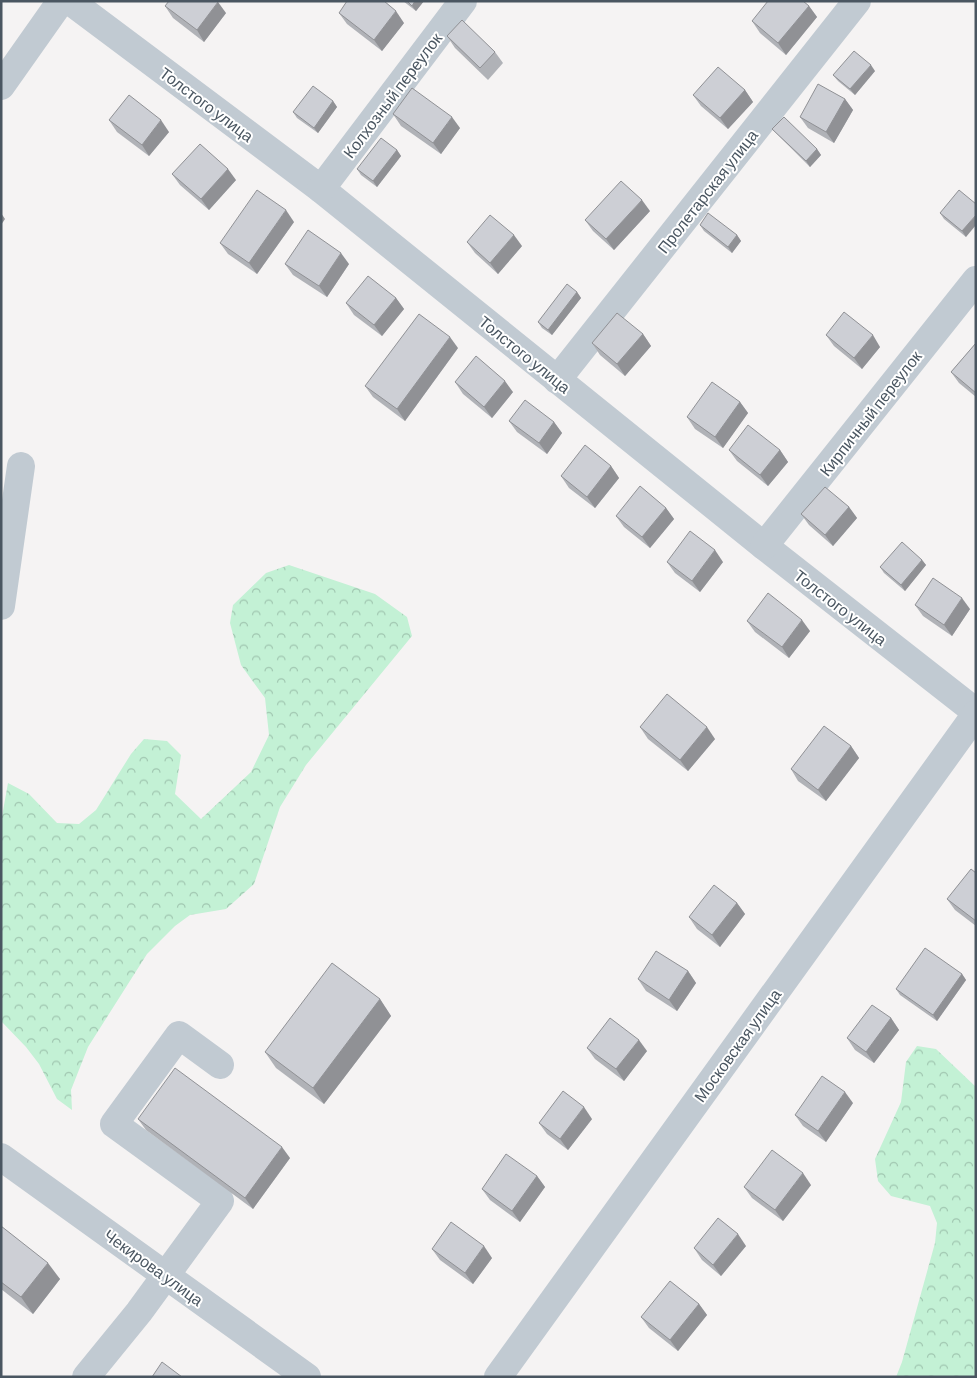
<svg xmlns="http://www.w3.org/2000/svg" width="977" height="1378" font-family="Barlow,sans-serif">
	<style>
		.forest { fill: url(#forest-crowns) }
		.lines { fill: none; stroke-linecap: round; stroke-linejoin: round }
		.minor { stroke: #c1cad2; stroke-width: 28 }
		.wall { fill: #b0b2b7 }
		.shaded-wall { fill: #909195 }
		.building { fill: #cdcfd5; stroke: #909195 }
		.labels { text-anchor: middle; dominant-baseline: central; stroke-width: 4; stroke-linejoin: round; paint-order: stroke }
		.street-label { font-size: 16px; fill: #4a5661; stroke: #fff }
	</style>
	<defs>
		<pattern id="forest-crowns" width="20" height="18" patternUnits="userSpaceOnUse" patternTransform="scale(1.25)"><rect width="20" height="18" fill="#c3f1d5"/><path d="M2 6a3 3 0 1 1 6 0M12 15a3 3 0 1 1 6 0" fill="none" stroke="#a0c6b0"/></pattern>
	</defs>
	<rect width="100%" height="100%" fill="#f5f3f3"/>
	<!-- forest -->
	<g class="forest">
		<path d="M289 565 375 594 407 617 412 636 306 765 280 807 254 884 226 909 190 915 175 926 147 954 88 1047 71 1090 72 1110 57 1099 39 1064 26 1047 1 1021V822L8 783 29 794 57 823 79 824 96 810 131 754 144 739 167 741 181 755 175 794 201 819 251 772 269 735 265 698 241 665 230 623 233 605 266 573Z"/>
		<path d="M917 1046 936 1049 976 1087V1377H896L902 1362 935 1243 937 1223 930 1206 891 1196 878 1181 875 1159 901 1102 906 1062Z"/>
	</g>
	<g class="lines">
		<!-- minor -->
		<g class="minor">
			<path d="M70 1 321 189 764 546 976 712"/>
			<path d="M1 86 61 1"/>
			<path d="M321 189 463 1"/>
			<path d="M557 380 857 1"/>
			<path d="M764 546 976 280"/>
			<path d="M1 606 21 466"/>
			<path d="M1 1157 307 1377"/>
			<path d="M86 1377 139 1312 220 1201 114 1124 179 1035 220 1065"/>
			<path d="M498 1377 976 714"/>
		</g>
	</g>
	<!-- wall -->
	<g class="wall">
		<path d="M403 1H424L416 11Z"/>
		<path d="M165 6 226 13 204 42 173 18Z"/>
		<path d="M809 6 817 17 786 55 760 33 752 21Z"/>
		<path d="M339 13 404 23 382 51 347 24Z"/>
		<path d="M447 36 495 52 503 63 488 80 455 48Z"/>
		<path d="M875 71 855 95 838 81 833 75Z"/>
		<path d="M745 90 753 102 728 129 701 106 693 95Z"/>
		<path d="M845 99 853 110 834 143 808 128 800 117Z"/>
		<path d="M333 101 337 107 318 133 297 118 293 112Z"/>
		<path d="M393 114 460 128 441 154 401 126Z"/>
		<path d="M109 120 169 132 149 156 117 132Z"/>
		<path d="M772 129 817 149 821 155 810 167Z"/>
		<path d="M397 150 401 156 377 187 361 175 357 169Z"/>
		<path d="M172 174 236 180 209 210 180 185Z"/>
		<path d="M976 204 966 237 944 219 940 213Z"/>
		<path d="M650 211 614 250 593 231 585 220Z"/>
		<path d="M294 222 257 274 228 254 220 243Z"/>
		<path d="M700 225 737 235 741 241 732 253 704 231Z"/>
		<path d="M467 242 522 246 498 274 475 253Z"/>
		<path d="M285 264H349L327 297 293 275Z"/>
		<path d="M577 292 581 298 552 335 542 328 538 322Z"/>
		<path d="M396 298 404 309 382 336 354 315 346 303Z"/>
		<path d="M643 334 651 346 625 376 600 355 592 343Z"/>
		<path d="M826 335 880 347 862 369 834 346Z"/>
		<path d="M976 343V397L959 383 951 372Z"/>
		<path d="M458 348 405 421 373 397 365 386Z"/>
		<path d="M455 382 513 392 492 418 463 394Z"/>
		<path d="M740 402 748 413 723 448 695 429 687 417Z"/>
		<path d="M509 421 554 422 562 433 547 454 517 432Z"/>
		<path d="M729 450H780L788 462 768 486 737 461Z"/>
		<path d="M611 466 619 478 595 508 569 488 561 476Z"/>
		<path d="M849 507 857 518 833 546 809 525 801 514Z"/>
		<path d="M666 508 674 519 650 548 624 527 616 516Z"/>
		<path d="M922 560 926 565 905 591 884 573 880 567Z"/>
		<path d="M667 562H723L700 592 675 573Z"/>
		<path d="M915 605 970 609 952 636 923 616Z"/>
		<path d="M747 621 810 631 789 658 755 632Z"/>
		<path d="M640 727 715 739 688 771 648 739Z"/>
		<path d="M851 746 859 758 826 801 798 781 791 769Z"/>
		<path d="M976 873V926L955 910 947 899Z"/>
		<path d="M737 903 745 914 720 947 697 929 689 917Z"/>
		<path d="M688 971 696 983 677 1011 646 991 638 979Z"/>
		<path d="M962 974 966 980 937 1021 900 995 896 989Z"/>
		<path d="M380 999 391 1016 324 1104 276 1068 265 1052Z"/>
		<path d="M891 1018 899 1030 874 1063 855 1050 847 1038Z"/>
		<path d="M587 1048 647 1051 624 1081 595 1059Z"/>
		<path d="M853 1103 826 1142 803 1126 795 1115Z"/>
		<path d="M138 1119 290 1158 253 1209 146 1130Z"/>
		<path d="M592 1119 568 1150 547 1134 539 1123Z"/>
		<path d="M537 1176 545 1187 520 1222 490 1200 482 1189Z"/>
		<path d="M811 1185 783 1221 752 1198 744 1187Z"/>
		<path d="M1 1226 60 1279 33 1314 1 1289Z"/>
		<path d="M746 1246 721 1276 702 1260 694 1248Z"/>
		<path d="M432 1249 492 1258 473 1284 440 1260Z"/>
		<path d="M699 1304 707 1315 678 1351 649 1328 641 1317Z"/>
	</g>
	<!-- shaded-wall -->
	<g class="shaded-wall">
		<path d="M415 1H424L416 11 412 6Z"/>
		<path d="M218 2 226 13 204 42 197 30Z"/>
		<path d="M809 6 817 17 786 55 778 43Z"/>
		<path d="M396 11 404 23 382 51 374 40Z"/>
		<path d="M871 65 875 71 855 95 850 89Z"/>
		<path d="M745 90 753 102 728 129 720 118Z"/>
		<path d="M845 99 853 110 834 143 826 132Z"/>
		<path d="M333 101 337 107 318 133 314 128Z"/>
		<path d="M452 117 460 128 441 154 433 143Z"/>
		<path d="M161 120 169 132 149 156 142 145Z"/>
		<path d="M817 149 821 155 810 167 806 161Z"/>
		<path d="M397 150 401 156 377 187 373 181Z"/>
		<path d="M228 169 236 180 209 210 201 199Z"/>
		<path d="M642 200 650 211 614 250 606 239Z"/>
		<path d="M286 210 294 222 257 274 249 263Z"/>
		<path d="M1 213 5 219 1 225Z"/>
		<path d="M976 215V225L966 237 962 231Z"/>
		<path d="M514 235 522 246 498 274 490 263Z"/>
		<path d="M737 235 741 241 732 253 728 247Z"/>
		<path d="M341 253 349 264 327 297 319 286Z"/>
		<path d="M577 292 581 298 552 335 548 330Z"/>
		<path d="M396 298 404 309 382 336 374 325Z"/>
		<path d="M643 334 651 346 625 376 617 364Z"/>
		<path d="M873 335 880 347 862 369 854 358Z"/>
		<path d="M450 337 458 348 405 421 397 409Z"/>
		<path d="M505 381 513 392 492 418 484 407Z"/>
		<path d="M740 402 748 413 723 448 715 437Z"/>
		<path d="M554 422 562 433 547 454 539 443Z"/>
		<path d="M780 450 788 462 768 486 760 475Z"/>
		<path d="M611 466 619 478 595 508 587 497Z"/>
		<path d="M849 507 857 518 833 546 825 535Z"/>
		<path d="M666 508 674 519 650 548 642 537Z"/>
		<path d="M715 550 723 562 700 592 692 581Z"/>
		<path d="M922 560 926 565 905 591 901 585Z"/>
		<path d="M962 598 970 609 952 636 944 625Z"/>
		<path d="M802 620 810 631 789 658 782 647Z"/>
		<path d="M707 727 715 739 688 771 680 760Z"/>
		<path d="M851 746 859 758 826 801 818 790Z"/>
		<path d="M737 903 745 914 720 947 712 935Z"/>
		<path d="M688 971 696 983 677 1011 669 1000Z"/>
		<path d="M962 974 966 980 937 1021 933 1015Z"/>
		<path d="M380 999 391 1016 324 1104 313 1088Z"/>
		<path d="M891 1018 899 1030 874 1063 866 1052Z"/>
		<path d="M639 1040 647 1051 624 1081 616 1069Z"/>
		<path d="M845 1092 853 1103 826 1142 818 1131Z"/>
		<path d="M584 1107 592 1119 568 1150 560 1139Z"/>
		<path d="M282 1147 290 1158 253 1209 245 1198Z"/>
		<path d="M803 1173 811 1185 783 1221 775 1210Z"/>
		<path d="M537 1176 545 1187 520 1222 512 1211Z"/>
		<path d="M738 1234 746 1246 721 1276 713 1265Z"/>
		<path d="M484 1246 492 1258 473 1284 465 1273Z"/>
		<path d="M48 1263 60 1279 33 1314 21 1297Z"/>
		<path d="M699 1304 707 1315 678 1351 670 1340Z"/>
	</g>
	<!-- building -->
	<g class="building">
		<path d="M169 1H217L218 2 197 30 165 6Z"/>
		<path d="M347 1H384L396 11 374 40 339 13Z"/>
		<path d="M407 1H415L412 6Z"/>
		<path d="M768 1H803L809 6 778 43 752 21Z"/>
		<path d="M462 20 495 52 480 68 447 36Z"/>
		<path d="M854 51 871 65 850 89 833 75Z"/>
		<path d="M718 67 745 90 720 118 693 95Z"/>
		<path d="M818 84 845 99 826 132 800 117Z"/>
		<path d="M313 86 333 101 314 128 293 112Z"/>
		<path d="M412 88 452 117 433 143 393 114Z"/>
		<path d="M129 95 161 120 142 145 109 120Z"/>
		<path d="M784 117 817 149 806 161 772 129Z"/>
		<path d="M381 138 397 150 373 181 357 169Z"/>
		<path d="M200 144 228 169 201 199 172 174Z"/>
		<path d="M621 181 642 200 606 239 585 220Z"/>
		<path d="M257 190 286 210 249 263 220 243Z"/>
		<path d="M959 190 976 204V215L962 231 940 213Z"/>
		<path d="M708 213 737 235 728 247 700 225Z"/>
		<path d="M490 215 514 235 490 263 467 242Z"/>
		<path d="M308 230 341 253 319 286 285 264Z"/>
		<path d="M368 276 396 298 374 325 346 303Z"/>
		<path d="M567 284 577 292 548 330 538 322Z"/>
		<path d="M844 312 873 335 854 358 826 335Z"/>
		<path d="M617 313 643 334 617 364 592 343Z"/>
		<path d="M419 314 450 337 397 409 365 386Z"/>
		<path d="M976 343V393L951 372Z"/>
		<path d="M476 356 505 381 484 407 455 382Z"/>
		<path d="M712 382 740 402 715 437 687 417Z"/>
		<path d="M525 400 554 422 539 443 509 421Z"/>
		<path d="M748 425 780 450 760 475 729 450Z"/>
		<path d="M585 445 611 466 587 497 561 476Z"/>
		<path d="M640 486 666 508 642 537 616 516Z"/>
		<path d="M825 487 849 507 825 535 801 514Z"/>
		<path d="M690 531 715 550 692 581 667 562Z"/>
		<path d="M902 542 922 560 901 585 880 567Z"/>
		<path d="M933 578 962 598 944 625 915 605Z"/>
		<path d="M768 593 802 620 782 647 747 621Z"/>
		<path d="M667 694 707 727 680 760 640 727Z"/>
		<path d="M824 726 851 746 818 790 791 769Z"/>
		<path d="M971 869 976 873V921L947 899Z"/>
		<path d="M714 885 737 903 712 935 689 917Z"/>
		<path d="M925 948 962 974 933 1015 896 989Z"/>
		<path d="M656 951 688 971 669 1000 638 979Z"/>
		<path d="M332 963 380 999 313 1088 265 1052Z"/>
		<path d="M872 1005 891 1018 866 1052 847 1038Z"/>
		<path d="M610 1018 639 1040 616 1069 587 1048Z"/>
		<path d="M175 1068 282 1147 245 1198 138 1119Z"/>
		<path d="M822 1076 845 1092 818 1131 795 1115Z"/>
		<path d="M563 1091 584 1107 560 1139 539 1123Z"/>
		<path d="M772 1150 803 1173 775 1210 744 1187Z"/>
		<path d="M506 1154 537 1176 512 1211 482 1189Z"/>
		<path d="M718 1218 738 1234 713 1265 694 1248Z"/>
		<path d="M451 1222 484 1246 465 1273 432 1249Z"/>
		<path d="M1 1226 48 1263 21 1297 1 1282Z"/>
		<path d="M670 1281 699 1304 670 1340 641 1317Z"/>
		<path d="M162 1362 182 1377H152Z"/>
	</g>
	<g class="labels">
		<!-- street labels -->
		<g class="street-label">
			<text transform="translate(392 95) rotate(-53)">Колхозный переулок</text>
			<text transform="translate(207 104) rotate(37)">Толстого улица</text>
			<text transform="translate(707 191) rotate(-52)">Пролетарская улица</text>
			<text transform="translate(525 354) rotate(39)">Толстого улица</text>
			<text transform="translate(870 413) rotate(-52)">Кирпичный переулок</text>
			<text transform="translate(841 607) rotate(38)">Толстого улица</text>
			<text transform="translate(737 1045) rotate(-54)">Московская улица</text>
			<text transform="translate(154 1267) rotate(36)">Чекирова улица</text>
		</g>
	</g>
	<!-- border -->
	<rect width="977" height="1378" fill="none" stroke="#4a5661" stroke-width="5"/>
</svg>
